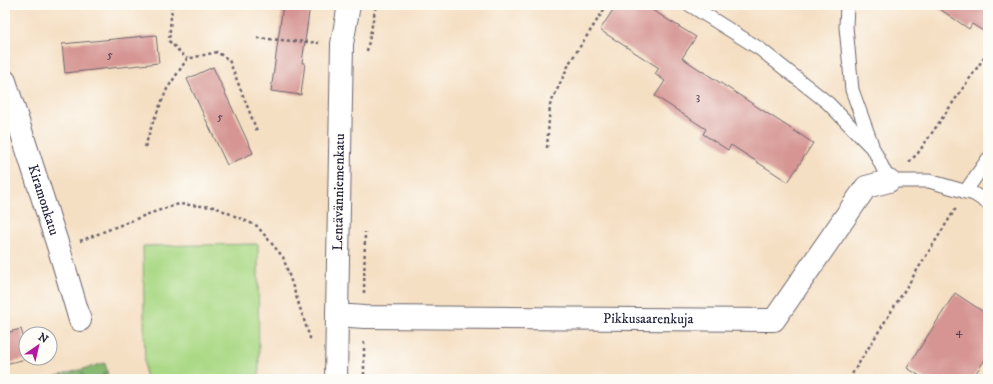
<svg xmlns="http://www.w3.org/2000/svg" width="993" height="384" font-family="'IM FELL DW Pica',serif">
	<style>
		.forest { fill: url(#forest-firs); stroke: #556e57 }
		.pitch { fill: #abd986; stroke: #667e60 }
		.building { fill: #d69593 }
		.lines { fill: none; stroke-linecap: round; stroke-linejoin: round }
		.lane-casing { stroke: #6c646b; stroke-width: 15 }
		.street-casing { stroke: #6c646b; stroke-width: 24 }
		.secondary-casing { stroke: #6c646b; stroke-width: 24 }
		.path { stroke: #6c646b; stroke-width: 2.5; stroke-dasharray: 3 3; stroke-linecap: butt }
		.lane { stroke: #fff; stroke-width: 13 }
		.street { stroke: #fff; stroke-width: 22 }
		.secondary { stroke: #fff; stroke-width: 22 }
		.labels { text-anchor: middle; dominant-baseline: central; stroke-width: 3; stroke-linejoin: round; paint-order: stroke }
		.number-label { font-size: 12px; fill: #4f3f51 }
		.street-label { font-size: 14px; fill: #22223b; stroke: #fdfcf7 }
	</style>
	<defs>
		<pattern id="forest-firs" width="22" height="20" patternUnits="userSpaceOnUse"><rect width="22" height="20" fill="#88b973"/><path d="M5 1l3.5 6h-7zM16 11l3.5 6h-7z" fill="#6f9660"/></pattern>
	</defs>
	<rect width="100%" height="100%" fill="#fdfcf7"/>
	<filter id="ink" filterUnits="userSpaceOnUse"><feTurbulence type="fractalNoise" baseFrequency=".025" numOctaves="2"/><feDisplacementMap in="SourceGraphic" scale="8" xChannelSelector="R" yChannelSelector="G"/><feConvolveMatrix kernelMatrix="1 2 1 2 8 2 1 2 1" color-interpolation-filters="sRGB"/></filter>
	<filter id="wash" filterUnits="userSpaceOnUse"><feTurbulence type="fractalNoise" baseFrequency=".012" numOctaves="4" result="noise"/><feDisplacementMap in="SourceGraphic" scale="16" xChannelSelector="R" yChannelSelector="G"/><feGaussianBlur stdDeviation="0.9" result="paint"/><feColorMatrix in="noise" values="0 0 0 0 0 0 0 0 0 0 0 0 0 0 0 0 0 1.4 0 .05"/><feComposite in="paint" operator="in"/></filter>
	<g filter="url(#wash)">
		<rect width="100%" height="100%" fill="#f5dfc3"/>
		<!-- forest -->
		<path class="forest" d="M105 363 109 379H47Z"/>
		<!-- pitch -->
		<path class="pitch" d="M258 244 259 379H145L143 246Z"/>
		<g id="blocks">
			<!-- building -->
			<g class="building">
				<path d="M283 5H310L302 63H305L301 95 271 91Z"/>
				<path d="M616 5H644L696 37 682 58 813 143 788 182 731 145 728 150 703 134 706 129 655 96 665 81 655 74 659 68 600 30Z"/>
				<path d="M934 5H988V34L972 24 969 29Z"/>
				<path d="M156 35 159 63 65 73 62 44Z"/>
				<path d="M213 67 253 153 227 165 187 79Z"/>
				<path d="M955 293 988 315V355L972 379H925L907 368Z"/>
				<path d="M21 329 26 346V359L5 364V333Z"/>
			</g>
		</g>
	</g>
	<g filter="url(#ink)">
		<use href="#blocks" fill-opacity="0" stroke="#6c646b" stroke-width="1"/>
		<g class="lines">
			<defs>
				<g id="lane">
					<path d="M690 5 760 49 828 103 874 150 889 181H929L974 194 988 203"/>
					<path d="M847 5 846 27 852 90 872 145"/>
					<path d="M965 192 988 159"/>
				</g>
				<g id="street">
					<path id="s1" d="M349 5 342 44 337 315 364 317 774 320 866 187 889 181"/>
					<path id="s2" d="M5 81 59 249 80 320"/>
				</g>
				<path id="secondary" d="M336 379 337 315"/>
			</defs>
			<!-- lane casing -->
			<use href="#lane" class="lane-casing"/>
			<!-- street casing -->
			<use href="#street" class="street-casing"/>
			<!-- secondary casing -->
			<use href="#secondary" class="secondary-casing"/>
			<!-- path -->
			<g class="path">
				<path d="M172 5 169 41 187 59"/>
				<path d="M257 38 319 43"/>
				<path d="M367 51 376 5"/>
				<path d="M145 147 153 122 167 89 187 59 217 52 229 60 257 131"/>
				<path d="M547 148 550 105 570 62 607 5"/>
				<path d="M909 162 918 153 988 52"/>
				<path d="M80 241 151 213 179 204 215 207 257 226 283 257 310 338 313 339"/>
				<path d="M364 293 365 232"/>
				<path d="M364 342V379"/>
				<path d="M849 379 956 208"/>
			</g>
			<!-- lane -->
			<use href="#lane" class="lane"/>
			<!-- street -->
			<use href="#street" class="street"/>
			<!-- secondary -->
			<use href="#secondary" class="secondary"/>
		</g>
	</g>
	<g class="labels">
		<!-- number labels -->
		<g class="number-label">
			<text x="110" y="54">5</text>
			<text x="698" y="96">3</text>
			<text x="220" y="116">5</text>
			<text x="959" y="331">4</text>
		</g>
		<!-- street labels -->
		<g class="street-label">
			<text transform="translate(339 192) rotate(-89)">Lentävänniemenkatu</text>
			<text stroke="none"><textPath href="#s2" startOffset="125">Kiramonkatu</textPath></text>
			<text stroke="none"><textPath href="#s1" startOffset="622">Pikkusaarenkuja</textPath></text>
		</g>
	</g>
	<!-- margin -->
	<rect width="993" height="384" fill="none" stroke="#fdfcf7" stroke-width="20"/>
	<!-- north arrow -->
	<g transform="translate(38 346) rotate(34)"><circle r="19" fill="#fdfcf7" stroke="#a5a5ac"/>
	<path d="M0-3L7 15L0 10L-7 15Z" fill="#b5179e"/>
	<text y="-6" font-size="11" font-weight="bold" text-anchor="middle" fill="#22223b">N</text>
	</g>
</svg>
